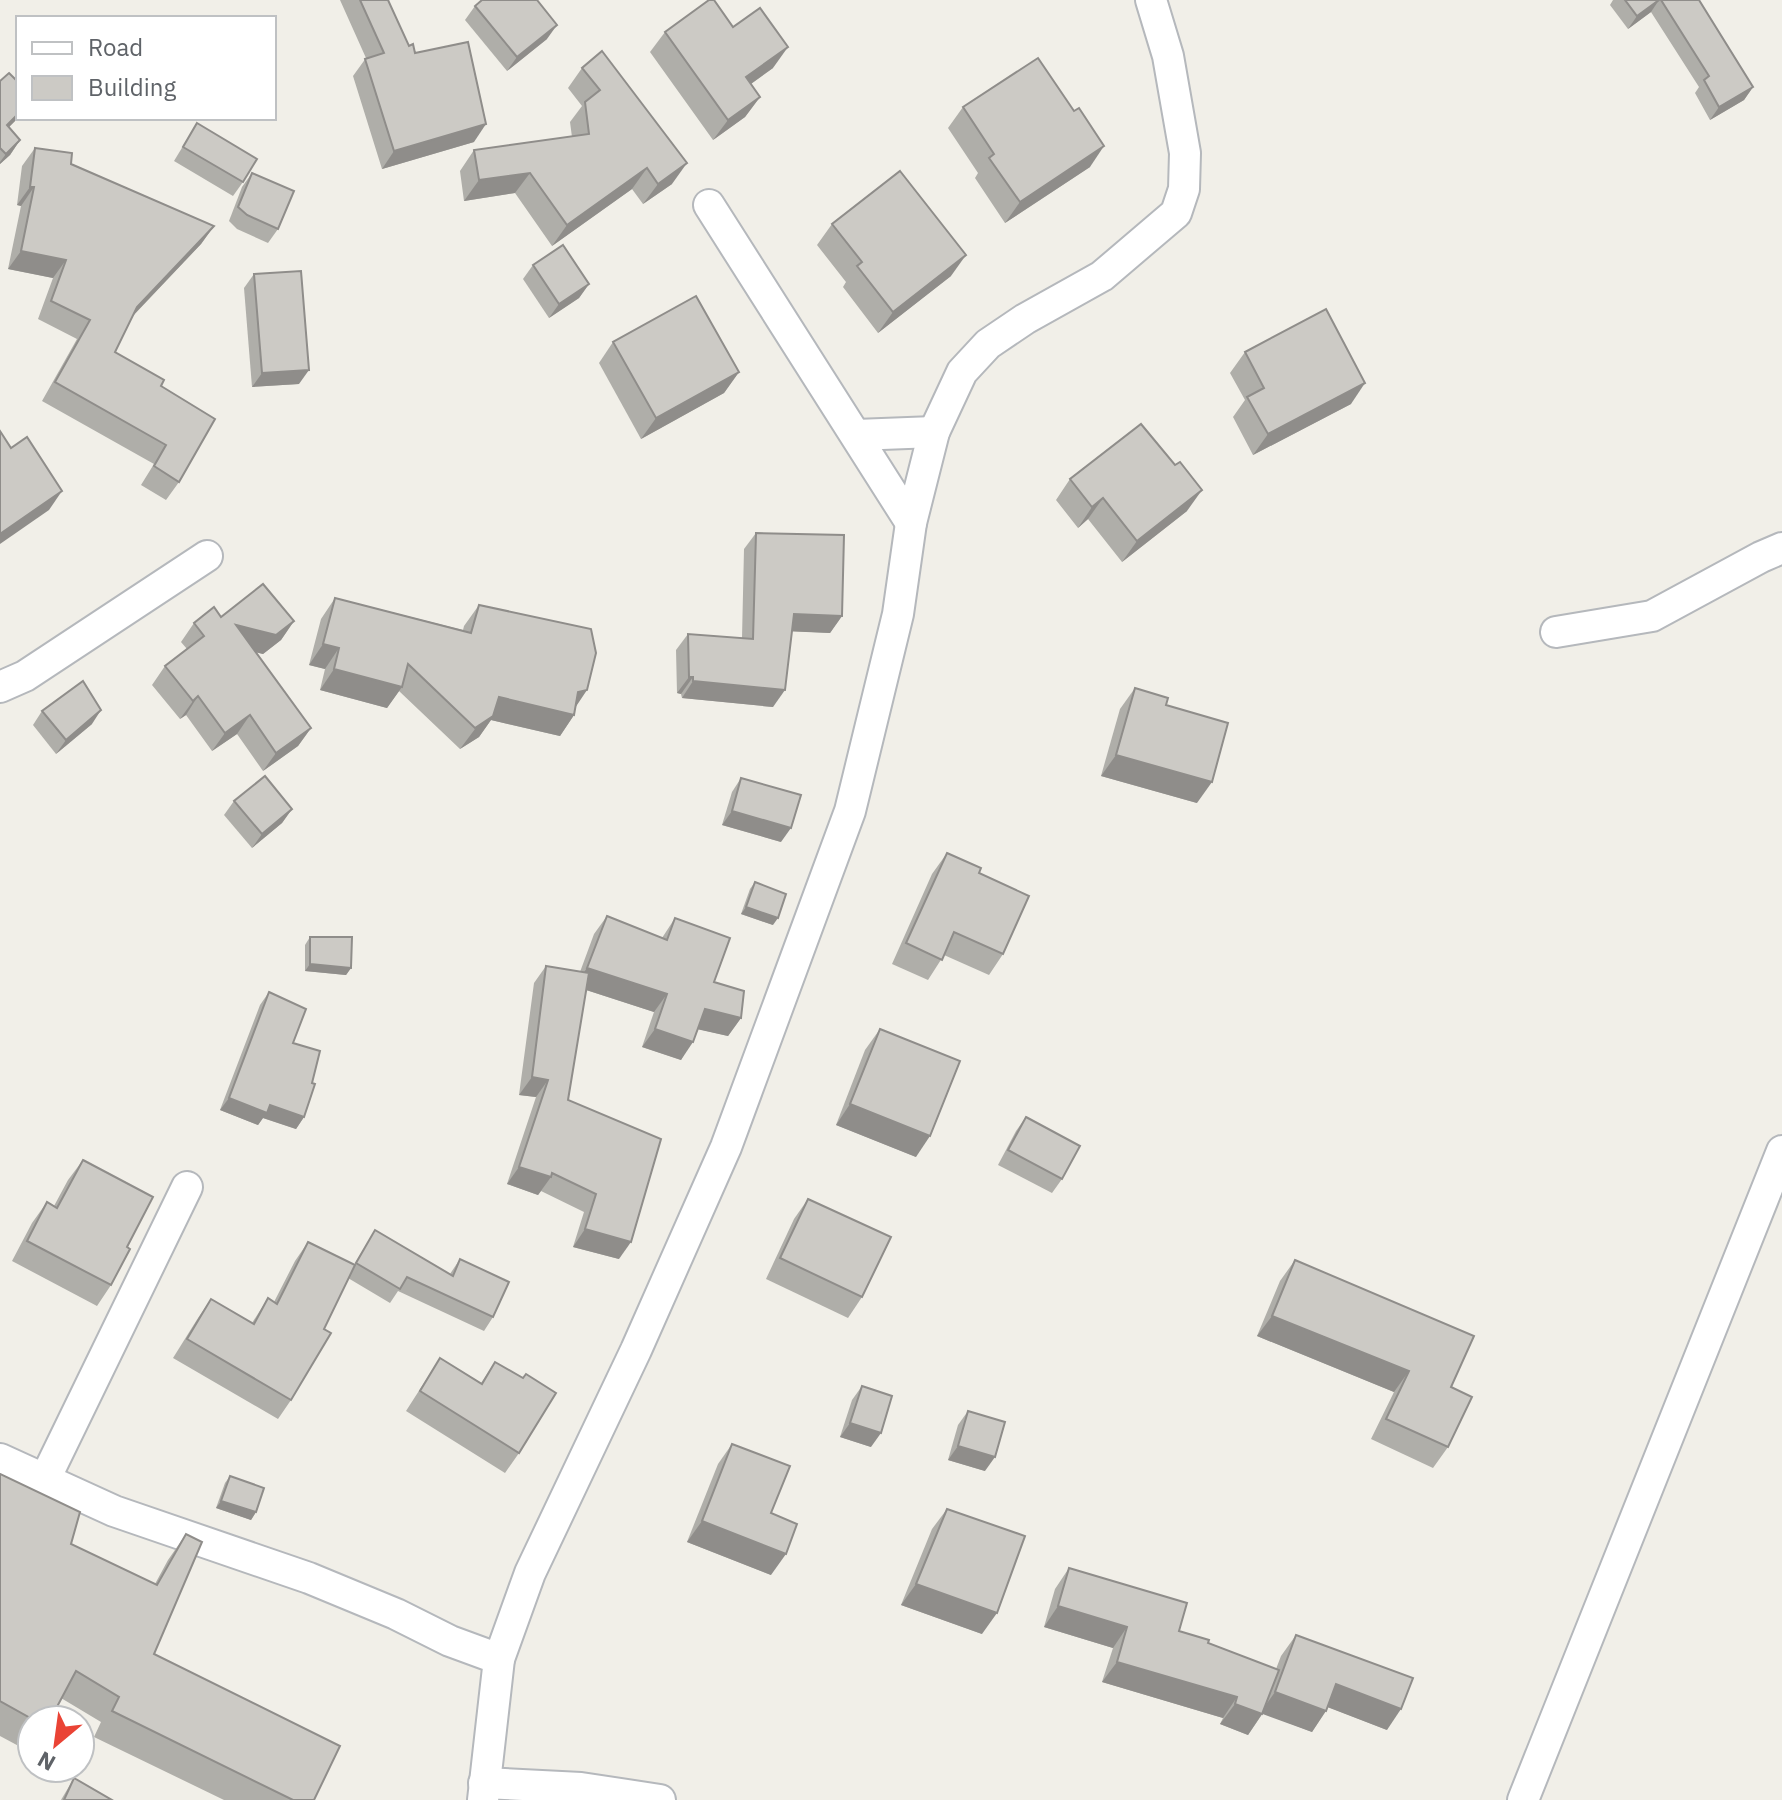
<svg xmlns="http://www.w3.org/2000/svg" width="1782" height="1800" font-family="'IBM Plex Sans',sans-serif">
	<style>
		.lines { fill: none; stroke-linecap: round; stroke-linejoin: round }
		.minor-casing { stroke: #b5b8bc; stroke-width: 34 }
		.minor { stroke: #fff; stroke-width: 30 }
		.wall { fill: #afaea9 }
		.shaded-wall { fill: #8f8d8a }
		.building { fill: #cccac5; stroke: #8f8d8a; stroke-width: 2 }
	</style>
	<rect width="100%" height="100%" fill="#f1efe8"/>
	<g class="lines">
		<defs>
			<g id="minor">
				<path d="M709 205 911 523"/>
				<path d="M856 435 934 432"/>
				<path d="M1556 632 1652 616 1761 557 1782 548"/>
				<path d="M0 687 25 676 207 556"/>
				<path d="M0 1459 114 1511 309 1578 396 1614 450 1641 499 1659 483 1800"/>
				<path d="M45 1479 187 1187"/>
				<path d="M499 1659 530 1573 636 1350 726 1147 850 811 898 614 911 523 934 432 962 372 988 344 1025 319 1102 276 1176 213 1184 189 1185 153 1168 56 1151 0"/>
				<path d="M484 1783 581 1788 660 1800"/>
				<path d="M1523 1800 1782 1151"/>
			</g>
		</defs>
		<!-- minor casing -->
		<use href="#minor" class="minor-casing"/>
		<!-- minor -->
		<use href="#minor" class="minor"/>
	</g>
	<!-- wall -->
	<g class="wall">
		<path d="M340 0H388L409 46 415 53 474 142 382 169 353 76 366 58Z"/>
		<path d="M1613 0H1699L1753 87 1744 100 1710 120 1695 93 1699 87 1651 12 1628 29 1610 5Z"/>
		<path d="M475 6 547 39 507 71 465 20Z"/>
		<path d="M733 27 773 68 751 84 760 97 745 117 713 140 650 52 665 32Z"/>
		<path d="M582 68 672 184 643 204 632 189 552 246 515 193 464 201 460 171 474 150 572 137 570 122 582 106 568 88Z"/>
		<path d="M0 81 18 118 9 127 20 140 10 155 0 164Z"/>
		<path d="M963 107 1090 167 1005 223 975 178 978 173 948 128Z"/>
		<path d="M197 123 243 182 233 196 174 161Z"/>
		<path d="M35 148 214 226 201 244 132 317 115 352 161 386 179 482 166 500 141 485 154 464 42 401 77 339 38 319 53 278 8 269 21 206 17 205 22 166Z"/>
		<path d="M252 173 278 229 268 243 237 229 229 221 242 187Z"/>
		<path d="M832 224 951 276 878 333 843 287 846 282 817 245Z"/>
		<path d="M533 265 589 284 579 298 549 318 523 279Z"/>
		<path d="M254 274 299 384 252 387 244 288Z"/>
		<path d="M613 342 739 372 724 393 641 439 599 363Z"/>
		<path d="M1245 352 1351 404 1253 455 1233 417 1245 400 1230 373Z"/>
		<path d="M1070 479 1187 511 1122 562 1088 519 1078 528 1056 500Z"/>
		<path d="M756 533 842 616 830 633 792 631 773 707 682 698 681 694 677 693 676 650 688 634 742 638 744 549Z"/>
		<path d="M335 598 463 630 464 626 479 605 576 706 574 715 560 736 491 720 479 737 460 749 399 691 387 708 320 690 325 669 309 665 321 619Z"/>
		<path d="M221 617 294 621 281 640 263 654 255 652 311 728 298 746 263 771 237 734 212 751 186 715 180 719 152 685 165 666 187 649 181 642 194 623Z"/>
		<path d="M1135 688 1166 705 1197 803 1101 776 1120 709Z"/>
		<path d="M42 711 92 724 56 754 33 725Z"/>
		<path d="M741 778 781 842 722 825 732 792Z"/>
		<path d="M234 801 292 809 282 823 252 848 224 815Z"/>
		<path d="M947 853 979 873 1003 954 989 975 944 955 928 980 892 964 932 874Z"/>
		<path d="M755 882 773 925 741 914 750 889Z"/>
		<path d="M607 916 662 938 675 918 714 982 741 1018 728 1036 698 1029 681 1060 642 1047 654 1012 586 990 568 1100 619 1259 573 1247 584 1212 541 1191 538 1195 507 1184 536 1097 519 1095 534 983 546 966 580 972 594 934Z"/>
		<path d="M310 937 351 968 346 975 305 971V945Z"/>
		<path d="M269 992 312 1083 304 1117 296 1129 263 1118 258 1125 220 1110 260 1005Z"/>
		<path d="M880 1029 916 1157 836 1125 865 1050Z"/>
		<path d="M1026 1117 1062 1179 1052 1193 998 1165 1016 1131Z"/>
		<path d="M83 1160 127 1247 111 1285 97 1306 12 1261 32 1223 47 1202 54 1206 68 1180Z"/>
		<path d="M808 1199 862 1297 848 1318 766 1279 794 1219Z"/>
		<path d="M375 1230 450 1274 460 1259 493 1317 484 1331 398 1291 390 1303 348 1278 324 1329 291 1400 278 1419 173 1358 198 1318 211 1299 252 1323 268 1298 274 1302 295 1261 308 1242 354 1265Z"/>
		<path d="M1295 1260 1451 1387 1448 1447 1433 1468 1371 1439 1394 1392 1257 1336 1280 1281Z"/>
		<path d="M440 1358 481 1383 495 1362 519 1453 505 1473 406 1411Z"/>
		<path d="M862 1386 871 1447 840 1437 852 1400Z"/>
		<path d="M968 1411 985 1471 948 1460 958 1425Z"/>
		<path d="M732 1444 771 1513V1575L687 1542 718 1464Z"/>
		<path d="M0 1474 71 1544 155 1584 168 1560 186 1534 154 1654 314 1800H224L94 1737 101 1722 61 1698 50 1720H32V1746L28 1751 0 1736Z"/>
		<path d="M230 1476 256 1512 251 1520 216 1508 225 1483Z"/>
		<path d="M947 1509 982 1634 901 1605 932 1529Z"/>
		<path d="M1069 1568 1179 1631 1276 1669 1281 1656 1296 1635 1387 1730 1328 1707 1312 1732 1263 1713 1248 1735 1220 1724 1223 1718 1102 1682 1113 1648 1044 1627 1055 1589Z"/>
		<path d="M74 1778 112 1800H61Z"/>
	</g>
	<!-- shaded-wall -->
	<g class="shaded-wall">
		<path d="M1659 0 1651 12 1628 29 1637 16Z"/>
		<path d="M557 25 547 39 507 71 517 57Z"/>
		<path d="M788 47 773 68 731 98 746 77Z"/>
		<path d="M1753 87 1744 100 1710 120 1719 107Z"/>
		<path d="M760 97 745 117 713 140 728 120Z"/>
		<path d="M18 114V118L0 136 7 125Z"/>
		<path d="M486 124 474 142 382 169 394 151Z"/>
		<path d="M20 140 10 155 0 164V162L6 154Z"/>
		<path d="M1104 146 1090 167 1005 223 1020 202Z"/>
		<path d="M687 163 672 184 643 204 658 184Z"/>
		<path d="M647 168 632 189 552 246 567 225Z"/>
		<path d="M530 173 515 193 464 201 479 180Z"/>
		<path d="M30 187H34L21 206 17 205Z"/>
		<path d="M214 226 201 244 124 325 137 307Z"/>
		<path d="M21 251 66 260 53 278 8 269Z"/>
		<path d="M966 255 951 276 878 333 893 312Z"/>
		<path d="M589 284 579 298 549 318 559 304Z"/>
		<path d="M309 370 299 384 252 387 262 373Z"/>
		<path d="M739 372 724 393 641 439 656 418Z"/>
		<path d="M1365 383 1351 404 1253 455 1268 434Z"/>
		<path d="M1202 490 1187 511 1122 562 1137 541Z"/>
		<path d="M62 491 49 510 0 544V534Z"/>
		<path d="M1103 498 1088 519 1078 528 1092 507Z"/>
		<path d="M794 614 842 616 830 633 782 631Z"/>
		<path d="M294 621 281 640 263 654 223 644 236 625Z"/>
		<path d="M323 644 339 648 325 669 309 665Z"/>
		<path d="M334 669 402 687 387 708 320 690Z"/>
		<path d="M689 677H693L681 694 677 693Z"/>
		<path d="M693 681 785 690 773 707 682 698Z"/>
		<path d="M587 690 573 711 574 715 560 736 491 720 479 737 460 749 499 697 578 692Z"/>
		<path d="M198 696 186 715 180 719 193 701Z"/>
		<path d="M101 710 92 724 56 754 66 740Z"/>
		<path d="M250 715 237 734 212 751 225 733Z"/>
		<path d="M311 728 298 746 263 771 276 753Z"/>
		<path d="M1116 755 1212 782 1197 803 1101 776Z"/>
		<path d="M292 809 282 823 252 848 262 834Z"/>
		<path d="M732 811 791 828 781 842 722 825Z"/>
		<path d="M746 907 778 918 773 925 741 914Z"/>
		<path d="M310 964 351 968 346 975 305 971Z"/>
		<path d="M587 968 667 994 654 1012 574 986Z"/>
		<path d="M705 1009 741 1018 728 1036 692 1028Z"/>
		<path d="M655 1029 693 1042 681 1060 642 1047Z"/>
		<path d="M532 1077 548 1080 536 1097 519 1095Z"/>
		<path d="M229 1098 270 1105 304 1117 296 1129 263 1118 258 1125 220 1110Z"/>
		<path d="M850 1104 930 1136 916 1157 836 1125Z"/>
		<path d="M519 1167 551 1177 538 1195 507 1184Z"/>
		<path d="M585 1229 631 1242 619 1259 573 1247Z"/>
		<path d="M1272 1316 1409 1371 1394 1392 1257 1336Z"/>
		<path d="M850 1423 881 1433 871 1447 840 1437Z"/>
		<path d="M958 1446 995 1457 985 1471 948 1460Z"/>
		<path d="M221 1501 256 1512 251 1520 216 1508Z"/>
		<path d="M702 1521 786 1554 771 1575 687 1542Z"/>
		<path d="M916 1584 997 1613 982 1634 901 1605Z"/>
		<path d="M1058 1606 1127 1627 1113 1648 1044 1627Z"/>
		<path d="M1117 1662 1237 1697 1223 1718 1102 1682Z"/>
		<path d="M1336 1684 1401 1709 1387 1730 1322 1705Z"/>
		<path d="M1275 1692 1326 1711 1312 1732 1260 1713Z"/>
		<path d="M1235 1704 1262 1714 1248 1735 1220 1724Z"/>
	</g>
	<!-- building -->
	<g class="building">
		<path d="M360 0H388L409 46 413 44 415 53 468 42 486 124 394 151 365 59 384 53Z"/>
		<path d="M482 0H537L557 25 517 57 475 6Z"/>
		<path d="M709 0H714L733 27 760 8 788 47 746 77 760 97 728 120 665 32Z"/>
		<path d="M1625 0H1659L1637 16Z"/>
		<path d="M1661 0H1699L1753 87 1719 107 1704 80 1709 76Z"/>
		<path d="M602 51 687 163 658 184 647 168 567 225 530 173 479 180 474 150 589 134 585 102 600 90 582 68Z"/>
		<path d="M1038 58 1074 111 1079 108 1104 146 1020 202 989 158 994 154 963 107Z"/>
		<path d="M9 73 18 82V114L7 125 20 140 6 154 0 148V81Z"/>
		<path d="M197 123 257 159 243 182 183 147Z"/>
		<path d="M35 148 72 153 71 164 214 226 137 307 115 352 164 380 161 386 215 419 179 482 154 466 166 445 55 382 90 320 51 301 66 260 21 251 34 187H30Z"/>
		<path d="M900 171 966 255 893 312 857 266 862 262 832 224Z"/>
		<path d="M252 173 294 191 278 229 247 215 238 207Z"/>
		<path d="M563 245 589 284 559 304 533 265Z"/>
		<path d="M301 271 309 370 262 373 254 274Z"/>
		<path d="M696 296 739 372 656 418 613 342Z"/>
		<path d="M1326 309 1365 383 1268 434 1247 397 1264 388 1245 352Z"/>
		<path d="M1141 424 1175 465 1180 462 1202 490 1137 541 1103 498 1092 507 1070 479Z"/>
		<path d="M0 431 11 448 27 437 62 491 0 534Z"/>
		<path d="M756 533 844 535 842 616 794 614 785 690 693 681V677H689L688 634 753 639Z"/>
		<path d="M263 584 294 621 276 635 236 625 311 728 276 753 250 715 225 733 198 696 193 701 165 666 204 636 194 623 214 607 221 617Z"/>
		<path d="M335 598 471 633 479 605 591 629 596 653 587 690 578 692 574 715 499 697 493 716 475 728 408 664 402 687 334 669 339 648 323 644Z"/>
		<path d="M83 681 101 710 66 740 42 711Z"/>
		<path d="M1135 688 1168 698 1166 705 1228 723 1212 782 1116 755Z"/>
		<path d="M265 776 292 809 262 834 234 801Z"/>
		<path d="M741 778 801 795 791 828 732 811Z"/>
		<path d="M947 853 981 868 979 873 1029 896 1003 954 954 932 942 960 906 943Z"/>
		<path d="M755 882 786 894 778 918 746 907Z"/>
		<path d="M607 916 667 940 675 918 730 938 714 982 744 991 741 1018 705 1009 693 1042 655 1029 667 994 587 968Z"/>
		<path d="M310 937H352L351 968 310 964Z"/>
		<path d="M546 966 589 973 568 1100 661 1139 631 1242 585 1229 596 1194 552 1173 551 1177 519 1167 548 1080 532 1077Z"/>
		<path d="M269 992 306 1009 293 1043 320 1051 312 1083 315 1084 304 1117 270 1105 267 1113 229 1098Z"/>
		<path d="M880 1029 960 1061 930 1136 850 1104Z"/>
		<path d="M1026 1117 1080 1146 1062 1179 1008 1150Z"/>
		<path d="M83 1160 153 1197 127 1247 130 1249 111 1285 27 1241 47 1202 57 1208Z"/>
		<path d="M808 1199 891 1237 862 1297 780 1258Z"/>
		<path d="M375 1230 453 1276 460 1259 509 1282 493 1317 407 1277 400 1289 356 1263Z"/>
		<path d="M308 1242 355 1265 324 1329 331 1333 291 1400 187 1339 211 1299 254 1324 268 1298 277 1304Z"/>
		<path d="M1295 1260 1474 1336 1451 1387 1472 1397 1448 1447 1386 1419 1409 1371 1272 1316Z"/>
		<path d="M440 1358 482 1384 495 1362 523 1378 526 1374 556 1393 519 1453 420 1391Z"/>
		<path d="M862 1386 892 1396 881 1433 850 1423Z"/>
		<path d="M968 1411 1005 1422 995 1457 958 1446Z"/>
		<path d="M732 1444 790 1466 771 1513 797 1524 786 1554 702 1521Z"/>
		<path d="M0 1474 80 1512 71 1544 157 1585 186 1534 202 1542 154 1654 340 1746 314 1800H293L112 1711 119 1697 76 1671 50 1720H34L0 1701Z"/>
		<path d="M230 1476 264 1488 256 1512 221 1501Z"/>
		<path d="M947 1509 1025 1536 997 1613 916 1584Z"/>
		<path d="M1069 1568 1187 1603 1179 1631 1209 1640 1208 1643 1279 1670 1262 1714 1235 1704 1237 1697 1117 1662 1127 1627 1058 1606Z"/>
		<path d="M1296 1635 1413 1678 1401 1709 1336 1684 1326 1711 1275 1692Z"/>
		<path d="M74 1778 112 1800H64Z"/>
	</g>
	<!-- legend -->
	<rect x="16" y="16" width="260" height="104" fill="#ffffff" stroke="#bfc1c3" stroke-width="2"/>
	<rect x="32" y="42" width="40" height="12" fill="#ffffff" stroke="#bfc1c3" stroke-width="2"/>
	<text x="88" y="56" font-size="24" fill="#5f6368">Road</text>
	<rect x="32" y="76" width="40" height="24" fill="#cccac5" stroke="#bfc1c3" stroke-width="2"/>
	<text x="88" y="96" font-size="24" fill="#5f6368">Building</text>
	<!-- north arrow -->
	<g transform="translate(56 1744) rotate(209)"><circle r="38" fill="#ffffff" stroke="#bfc1c3" stroke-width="2"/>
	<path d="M0-6L14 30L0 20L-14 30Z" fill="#ea4335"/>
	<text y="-12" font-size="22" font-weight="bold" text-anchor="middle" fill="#5f6368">N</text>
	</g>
</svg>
